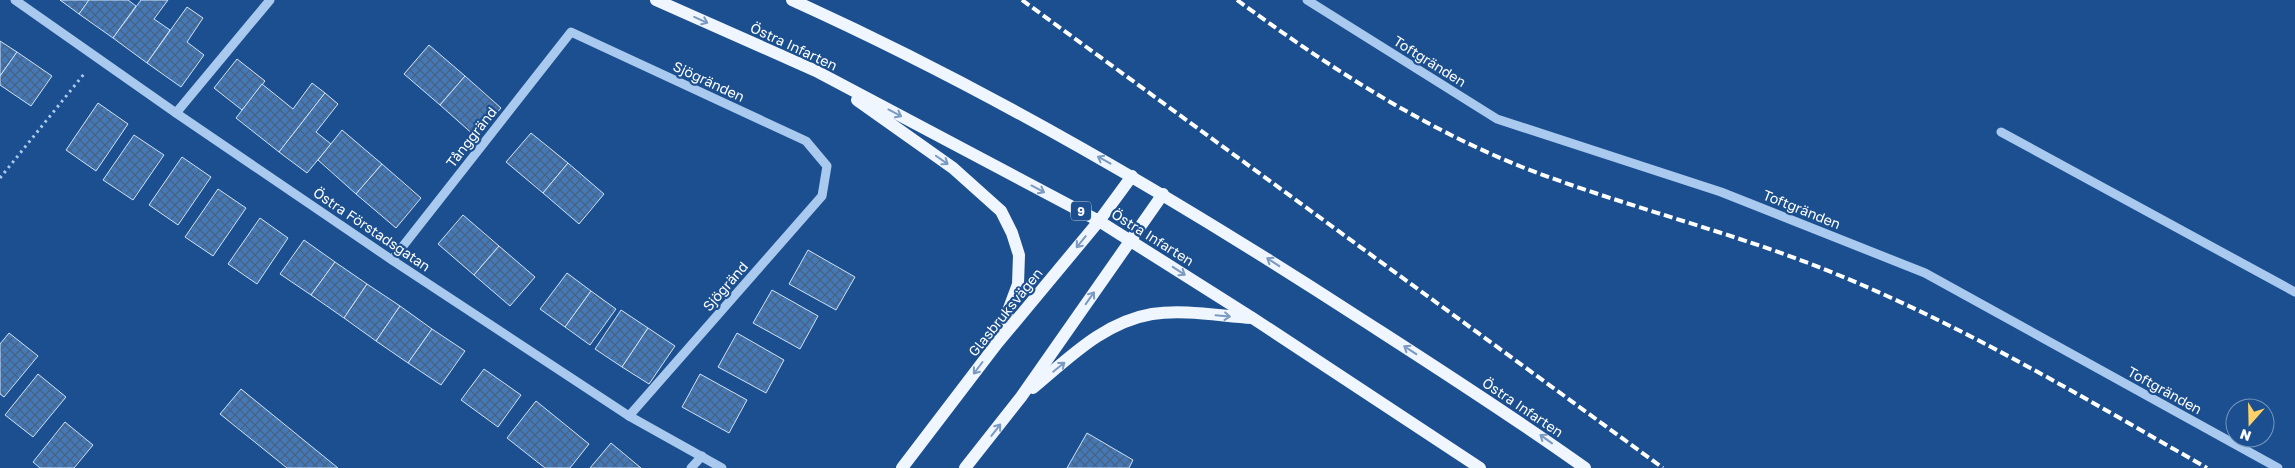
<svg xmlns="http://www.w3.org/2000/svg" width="2295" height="468" font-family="'Golos Text',sans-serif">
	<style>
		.building { fill: url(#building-cross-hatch); stroke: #cfe3fa }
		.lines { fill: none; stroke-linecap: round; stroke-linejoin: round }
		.path { stroke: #a9c9ee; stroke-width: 3; stroke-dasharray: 2.5 4; stroke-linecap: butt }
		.minor { stroke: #a9c9ee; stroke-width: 9 }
		.major { stroke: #f0f6ff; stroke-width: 12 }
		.rail { stroke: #fff; stroke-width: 4; stroke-dasharray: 9 4; stroke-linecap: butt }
		.oneway { stroke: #7b9ac1 }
		.labels { text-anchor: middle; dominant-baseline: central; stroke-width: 4.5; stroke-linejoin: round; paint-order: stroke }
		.shield { fill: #1b4f8f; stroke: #bbcadd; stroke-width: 1 }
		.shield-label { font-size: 12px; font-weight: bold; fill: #fff }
		.street-label { font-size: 14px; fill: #fff; stroke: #1b4f8f }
	</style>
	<defs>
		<pattern id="building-cross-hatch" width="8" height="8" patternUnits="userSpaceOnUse" patternTransform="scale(1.25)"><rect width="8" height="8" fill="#4478b7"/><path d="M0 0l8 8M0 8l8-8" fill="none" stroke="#486282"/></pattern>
	</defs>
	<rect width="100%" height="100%" fill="#1b4f8f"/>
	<!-- building -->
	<g class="building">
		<path d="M60 0H89L79 14Z"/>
		<path d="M89 0H128L136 6 113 38 79 14Z"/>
		<path d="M141 0H168L154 19 170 30 147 63 113 38Z"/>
		<path d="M187 7 203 18 187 42 204 55 181 87 147 63Z"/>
		<path d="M0 41 17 52 0 76Z"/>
		<path d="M429 45 465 76 440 105 404 74Z"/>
		<path d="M17 52 52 76 31 106 0 85V76Z"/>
		<path d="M237 59 265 81 242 110 214 88Z"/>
		<path d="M465 76 501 108 476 137 440 105Z"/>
		<path d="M312 83 325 93 279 152 236 118 262 84 293 109Z"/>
		<path d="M325 93 338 104 316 132 331 144 307 173 279 152Z"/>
		<path d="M98 103 128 124 96 171 66 150Z"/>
		<path d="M342 130 382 164 356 194 318 160Z"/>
		<path d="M531 133 568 163 543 193 506 162Z"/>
		<path d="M134 135 164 155 133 200 103 180Z"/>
		<path d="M182 157 211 177 178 225 149 205Z"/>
		<path d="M568 163 604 194 579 224 543 193Z"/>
		<path d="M382 164 421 198 396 228 356 194Z"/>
		<path d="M218 189 246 208 213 256 185 237Z"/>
		<path d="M463 215 499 246 474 275 438 244Z"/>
		<path d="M260 218 288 238 257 284 228 264Z"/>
		<path d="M304 240 335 262 311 295 280 274Z"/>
		<path d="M499 246 535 277 510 306 474 275Z"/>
		<path d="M808 250 855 277 836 310 789 284Z"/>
		<path d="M335 262 367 284 344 318 311 295Z"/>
		<path d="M567 273 591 291 565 327 540 309Z"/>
		<path d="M367 284 400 306 376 341 344 318Z"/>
		<path d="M772 290 818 316 800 349 753 323Z"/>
		<path d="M591 291 616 309 590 345 565 327Z"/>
		<path d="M400 306 432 329 408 363 376 341Z"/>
		<path d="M621 310 648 328 622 367 595 349Z"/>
		<path d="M648 328 675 346 649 384 622 367Z"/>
		<path d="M432 329 465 351 441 385 408 363Z"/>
		<path d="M9 333 38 356 4 397 0 394V344Z"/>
		<path d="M737 333 784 360 766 393 718 367Z"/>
		<path d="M484 369 521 395 498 427 461 400Z"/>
		<path d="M38 374 66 397 33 437 5 415Z"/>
		<path d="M700 374 747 400 729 433 682 407Z"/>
		<path d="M241 389 338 468H287L220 414Z"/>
		<path d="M536 401 589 444 570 468H545L507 438Z"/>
		<path d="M65 422 93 445 74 468H40L33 462Z"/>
		<path d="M1087 433 1133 460 1129 468H1067Z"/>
		<path d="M611 443 641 468H590Z"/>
	</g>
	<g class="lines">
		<!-- path -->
		<path class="path" d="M0 178 84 74"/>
		<!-- minor -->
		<g class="minor">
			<path d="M15 0 176 113 392 260 629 416 722 468"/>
			<path d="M1307 0 1497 119 1721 192 1925 273 2278 468"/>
			<path d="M176 113 270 0"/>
			<path d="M2001 132 2295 292"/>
			<path d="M392 260 571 32 806 141 827 166 822 196 629 416"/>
			<path d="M691 468 702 456"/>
		</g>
		<!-- major -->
		<g class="major">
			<path d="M656 0 816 71 1099 221 1254 319 1480 468"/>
			<path d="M792 0C989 89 1176 199 1358 317 1434 366 1511 415 1585 468"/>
			<path d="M857 100 953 168 1001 211 1012 233 1019 255 1018 284 995 346"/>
			<path d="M1033 388C1069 358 1104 322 1152 314 1184 309 1220 316 1252 318"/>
			<path d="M902 468 995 346 1099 221 1132 176"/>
			<path d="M965 468 1021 397 1163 194"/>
		</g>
		<!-- rail -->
		<g class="rail">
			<path d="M1022 0 1663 468"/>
			<path d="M1237 0C1326 65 1419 126 1522 167 1625 207 1734 232 1836 274 1966 327 2086 399 2207 468"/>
		</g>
	</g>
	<!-- one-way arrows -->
	<defs><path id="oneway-shaft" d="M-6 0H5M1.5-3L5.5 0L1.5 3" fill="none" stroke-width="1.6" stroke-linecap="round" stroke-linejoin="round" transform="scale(1.25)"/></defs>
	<g class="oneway">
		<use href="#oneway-shaft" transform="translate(701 20) rotate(24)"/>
		<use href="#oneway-shaft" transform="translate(895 113) rotate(28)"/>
		<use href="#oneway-shaft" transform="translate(942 160) rotate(35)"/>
		<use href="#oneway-shaft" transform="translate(1104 160) rotate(-151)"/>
		<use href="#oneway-shaft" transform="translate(1038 189) rotate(28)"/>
		<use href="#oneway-shaft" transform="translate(1081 242) rotate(129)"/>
		<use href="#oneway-shaft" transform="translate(1273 262) rotate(-147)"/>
		<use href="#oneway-shaft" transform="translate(1179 271) rotate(33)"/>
		<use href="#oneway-shaft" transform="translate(1090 298) rotate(-55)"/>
		<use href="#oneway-shaft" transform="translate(1223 316) rotate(5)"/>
		<use href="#oneway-shaft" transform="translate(1410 350) rotate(-147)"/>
		<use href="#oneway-shaft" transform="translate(1059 367) rotate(-39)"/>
		<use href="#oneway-shaft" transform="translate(978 368) rotate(127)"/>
		<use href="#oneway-shaft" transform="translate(996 430) rotate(-52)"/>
		<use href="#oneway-shaft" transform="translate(1546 439) rotate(-144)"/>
	</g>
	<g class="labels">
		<!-- shield labels -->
		<rect class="shield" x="1071" y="201.5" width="20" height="19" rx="4"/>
		<g class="shield-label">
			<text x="1081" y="211">9</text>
		</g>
		<!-- street labels -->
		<g class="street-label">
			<text transform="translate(794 46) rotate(25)">Östra Infarten</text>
			<text transform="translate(1430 61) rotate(32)">Toftgränden</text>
			<text transform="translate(709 81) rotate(25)">Sjögränden</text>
			<text transform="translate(471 137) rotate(-52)">Tånggränd</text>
			<text transform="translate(1802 209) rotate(22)">Toftgränden</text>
			<text transform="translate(372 229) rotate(34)">Östra Förstadsgatan</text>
			<text transform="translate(1153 237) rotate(32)">Östra Infarten</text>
			<text transform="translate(725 286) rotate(-49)">Sjögränd</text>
			<text transform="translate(1005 312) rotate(-51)">Glasbruksvägen</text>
			<text transform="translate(2165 390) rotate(29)">Toftgränden</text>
			<text transform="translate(1523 407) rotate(34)">Östra Infarten</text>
		</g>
	</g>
	<!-- north arrow -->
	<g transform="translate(2250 423) rotate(200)"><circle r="24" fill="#1b4f8f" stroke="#7695bc"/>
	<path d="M0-4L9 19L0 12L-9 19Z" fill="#ffd166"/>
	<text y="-8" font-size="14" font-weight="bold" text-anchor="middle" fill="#ffffff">N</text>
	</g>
</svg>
